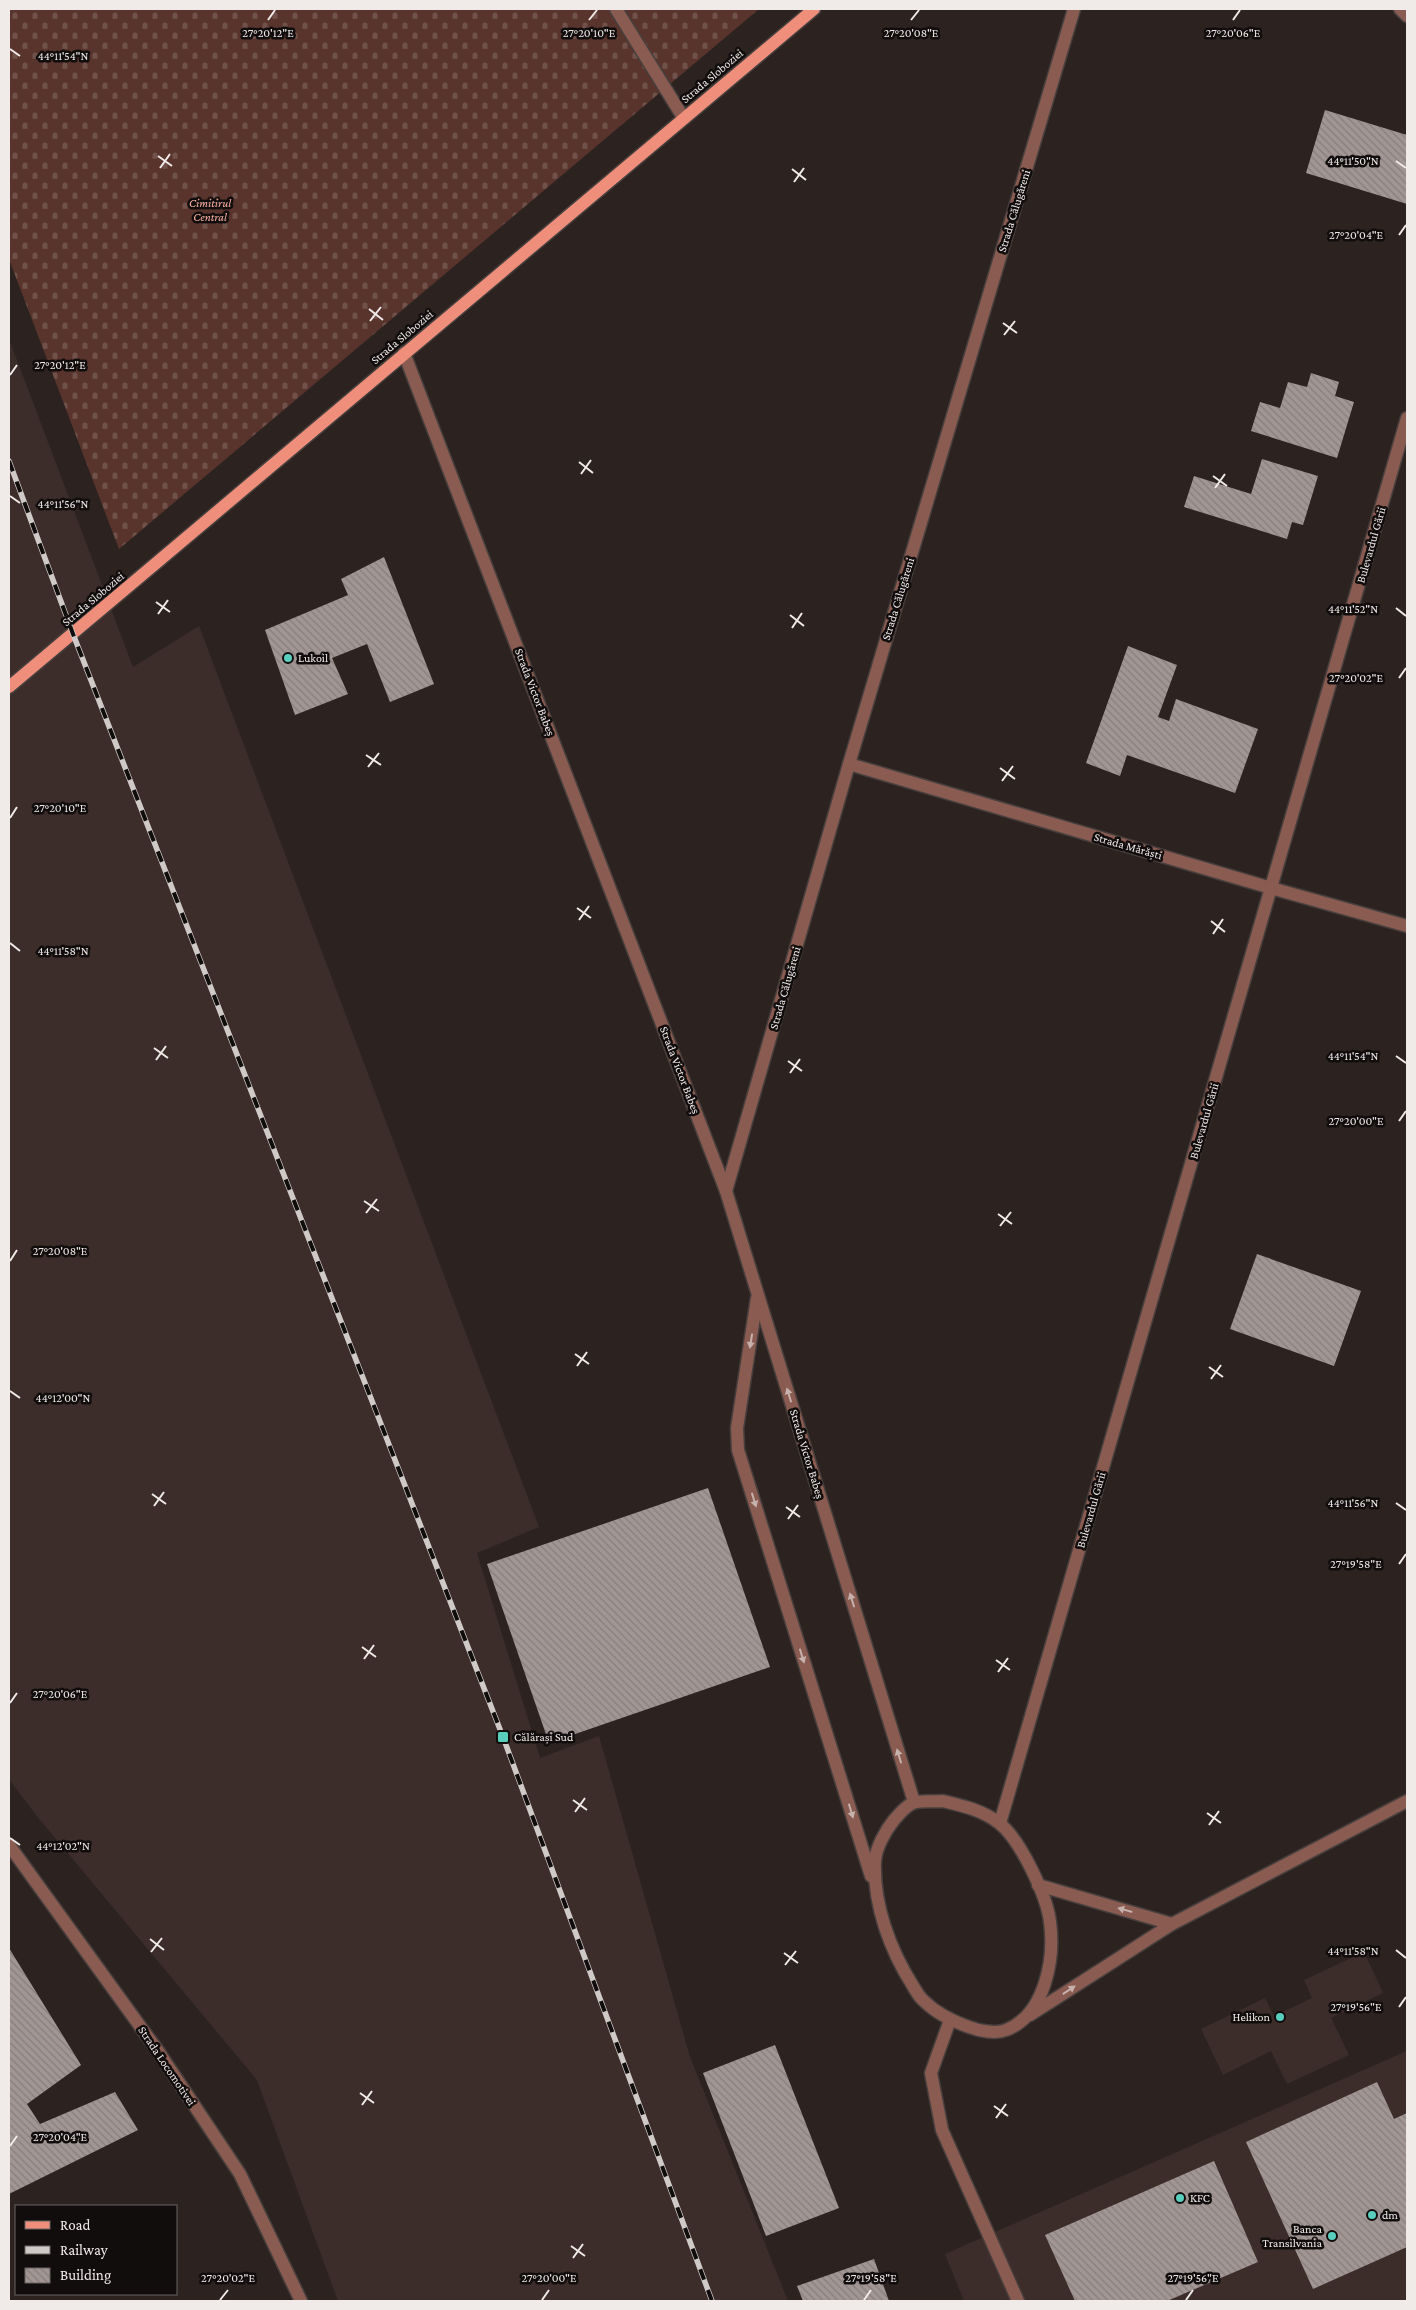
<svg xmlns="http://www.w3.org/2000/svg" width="1416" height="2310" font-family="'Crimson Pro',serif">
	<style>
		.built { fill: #3c2d2a }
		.cemetery { fill: url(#cemetery-stones) }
		.building { fill: url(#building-back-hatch) }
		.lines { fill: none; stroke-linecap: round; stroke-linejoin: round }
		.lane-casing { stroke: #473f3d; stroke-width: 15 }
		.street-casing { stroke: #473f3d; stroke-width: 15 }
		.primary-casing { stroke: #473f3d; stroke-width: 15 }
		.lane { stroke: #8a5b51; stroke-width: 12 }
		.street { stroke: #8a5b51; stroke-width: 12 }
		.primary { stroke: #ee8e7b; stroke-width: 12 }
		.rail-casing { stroke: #cfc9c8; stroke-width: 5.5 }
		.rail { stroke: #110d0d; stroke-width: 4; stroke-dasharray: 11; stroke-linecap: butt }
		.oneway { fill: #c7b1ac }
		.ticks { fill: none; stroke: #f0eae9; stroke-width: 2 }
		.poi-dot { fill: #5acebd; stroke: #110d0d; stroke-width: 2 }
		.labels { text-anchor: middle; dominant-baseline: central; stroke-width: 5; stroke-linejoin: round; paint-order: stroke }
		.street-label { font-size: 12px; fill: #f0eae9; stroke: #110d0d }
		.park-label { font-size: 12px; font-style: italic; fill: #fcb2a3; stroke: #110d0d }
		.poi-label { font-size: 12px; fill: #f0eae9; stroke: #110d0d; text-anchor: start }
		.ticks-label { font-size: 12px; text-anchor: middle; fill: #f0eae9; stroke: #110d0d; stroke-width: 5; stroke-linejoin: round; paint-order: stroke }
	</style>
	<defs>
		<pattern id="cemetery-stones" width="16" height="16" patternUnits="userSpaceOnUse" patternTransform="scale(1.25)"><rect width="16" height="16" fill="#59342d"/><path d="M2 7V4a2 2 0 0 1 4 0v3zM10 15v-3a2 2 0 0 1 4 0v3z" fill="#71524b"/></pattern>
		<pattern id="building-back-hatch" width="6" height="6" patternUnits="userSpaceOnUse" patternTransform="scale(1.25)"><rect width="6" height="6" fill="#a19694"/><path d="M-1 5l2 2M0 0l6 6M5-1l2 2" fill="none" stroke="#867e7d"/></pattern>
	</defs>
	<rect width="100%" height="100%" fill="#2c2321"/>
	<!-- built -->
	<g class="built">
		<path d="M9 339 133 667 199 626 539 1527 477 1553 540 1758 599 1736 690 2057 788 2301H338L257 2080 36 1815 9 1779Z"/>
		<path d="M1364 1952 1383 1993 1331 2018 1349 2055 1287 2084 1271 2051 1223 2075 1201 2029 1265 1998 1274 2016 1312 1998 1304 1980Z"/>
		<path d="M1407 2051V2301H964L945 2254Z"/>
	</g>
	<!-- cemetery -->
	<path class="cemetery" d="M9 9H759L119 549 9 259Z"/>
	<!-- building -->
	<g class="building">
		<path d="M1325 110 1407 135V204L1306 173Z"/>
		<path d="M1311 373 1339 382 1335 396 1354 402 1337 458 1251 431 1260 402 1280 408 1288 382 1307 387Z"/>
		<path d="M1262 459 1318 476 1303 525 1292 522 1287 539 1184 507 1194 476 1251 494Z"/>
		<path d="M384 557 434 684 390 702 367 644 332 658 348 694 295 715 265 630 348 595 341 579Z"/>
		<path d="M1128 646 1177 665 1158 717 1169 721 1176 699 1258 729 1235 793 1127 755 1120 776 1086 763Z"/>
		<path d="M1257 1254 1361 1291 1334 1366 1230 1329Z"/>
		<path d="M708 1488 770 1667 549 1743 487 1564Z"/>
		<path d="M9 1948 81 2065 27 2104 40 2124 115 2092 138 2130 9 2194Z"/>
		<path d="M775 2045 839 2208 766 2236 703 2073Z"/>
		<path d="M1377 2082 1394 2119 1407 2113V2247L1313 2289 1246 2142Z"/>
		<path d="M1214 2161 1258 2262 1167 2301H1075L1045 2235Z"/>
		<path d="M874 2259 889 2301H803L797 2286Z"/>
	</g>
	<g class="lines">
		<defs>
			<g id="lane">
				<path d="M616 9 683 117"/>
				<path d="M9 1845 158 2051 240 2174 301 2301"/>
				<path d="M950 2020 931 2073 942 2130 1018 2301"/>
			</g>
			<g id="street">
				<path d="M1400 9 1407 16"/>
				<path d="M404 353 726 1191 914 1802"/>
				<path d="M849 764 1271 888 1407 926"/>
				<path d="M726 1191 849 764 1074 9"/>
				<path d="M757 1298 737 1428 738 1450 871 1876"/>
				<path d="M943 1801C963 1806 982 1810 999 1823 1020 1839 1047 1896 1050 1922 1055 1959 1045 2015 1006 2030 996 2034 979 2031 969 2027 952 2021 937 2014 924 2001 919 1997 916 1991 913 1986 890 1950 873 1904 875 1861 876 1848 885 1831 894 1820 899 1814 906 1806 913 1803 921 1800 935 1802 943 1801Z"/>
				<path d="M1000 1823 1407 418"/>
				<path d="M1038 1885 1172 1924"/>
				<path d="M1030 2015 1172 1924 1407 1801"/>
			</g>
			<path id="primary" d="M9 687 814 9"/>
		</defs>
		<!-- lane casing -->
		<use href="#lane" class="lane-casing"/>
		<!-- street casing -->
		<use href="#street" class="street-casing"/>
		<!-- primary casing -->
		<use href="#primary" class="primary-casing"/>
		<!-- lane -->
		<use href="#lane" class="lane"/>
		<!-- street -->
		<use href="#street" class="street"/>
		<!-- primary -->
		<use href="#primary" class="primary"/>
		<defs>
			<path id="rail" d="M9 461 73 634 503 1737 712 2301"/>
		</defs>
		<!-- rail casing -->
		<use href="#rail" class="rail-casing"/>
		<!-- rail -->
		<use href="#rail" class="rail"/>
	</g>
	<!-- one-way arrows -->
	<defs><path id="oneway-solid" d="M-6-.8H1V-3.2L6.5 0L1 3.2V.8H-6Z" transform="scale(1.25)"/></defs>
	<g class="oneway">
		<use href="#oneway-solid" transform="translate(751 1341) rotate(99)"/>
		<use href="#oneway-solid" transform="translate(789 1395) rotate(-107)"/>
		<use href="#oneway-solid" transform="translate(754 1500) rotate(73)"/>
		<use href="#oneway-solid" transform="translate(852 1600) rotate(-107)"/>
		<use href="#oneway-solid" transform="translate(802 1656) rotate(73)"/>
		<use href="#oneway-solid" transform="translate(899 1756) rotate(-107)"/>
		<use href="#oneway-solid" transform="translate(851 1811) rotate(73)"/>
		<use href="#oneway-solid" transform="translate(1125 1910) rotate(-164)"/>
		<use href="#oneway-solid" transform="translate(1069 1990) rotate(-33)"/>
	</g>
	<!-- ticks -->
	<path class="ticks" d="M268 20 275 10M589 20 597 10M911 20 919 10M1233 20 1240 10M10 49 20 56M158 156 172 166M1396 161 1406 168M160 168 170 154M792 169 806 180M794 182 804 168M1399 235 1406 225M369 309 383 320M370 321 381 307M1003 323 1017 333M1004 335 1015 321M10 375 17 365M579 462 593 473M581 474 591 460M1213 476 1227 486M1215 488 1225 474M10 496 20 503M156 602 170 612M1396 608 1406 616M158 614 168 600M790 615 804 626M792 628 802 613M1399 678 1406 668M366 755 381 765M368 767 379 753M1000 768 1015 779M1002 781 1013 766M10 818 17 807M577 908 591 918M579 920 589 906M1211 921 1225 932M1213 934 1223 919M10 943 20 951M154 1048 168 1058M1396 1056 1406 1063M156 1060 166 1046M788 1061 802 1071M790 1073 800 1059M1399 1121 1406 1111M364 1201 379 1211M366 1213 377 1199M998 1214 1012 1224M1000 1226 1011 1212M10 1261 17 1250M575 1354 589 1364M577 1366 587 1352M1209 1367 1223 1377M1211 1379 1221 1365M10 1391 20 1398M152 1494 166 1504M1396 1503 1406 1510M154 1506 164 1492M786 1507 800 1517M788 1519 798 1505M1399 1564 1406 1554M362 1647 376 1657M364 1659 374 1645M996 1660 1010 1670M998 1672 1008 1658M10 1703 17 1693M573 1800 587 1810M575 1812 585 1798M1207 1813 1221 1823M1209 1825 1219 1811M10 1838 20 1845M150 1939 164 1950M1396 1950 1406 1958M151 1952 162 1938M784 1953 798 1963M785 1965 796 1951M1399 2007 1406 1997M360 2093 374 2103M362 2105 372 2091M994 2106 1008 2116M996 2118 1006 2104M10 2146 17 2136M571 2246 585 2256M573 2258 583 2244M220 2300 228 2290M542 2300 549 2290M864 2300 871 2290M1186 2300 1193 2290"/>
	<!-- markers -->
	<g class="poi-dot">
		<circle cx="288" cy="658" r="5"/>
		<rect x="497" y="1731" width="12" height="12" rx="2.5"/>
		<circle cx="1280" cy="2017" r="5"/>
		<circle cx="1180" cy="2198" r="5"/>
		<circle cx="1372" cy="2215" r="5"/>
		<circle cx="1332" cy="2236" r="5"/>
	</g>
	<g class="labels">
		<!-- street labels -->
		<g class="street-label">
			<text transform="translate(712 76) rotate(-40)">Strada Sloboziei</text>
			<text transform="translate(1014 211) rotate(-73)">Strada Călugăreni</text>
			<text transform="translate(402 337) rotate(-40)">Strada Sloboziei</text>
			<text transform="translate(1371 545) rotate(-74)">Bulevardul Gării</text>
			<text transform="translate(93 599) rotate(-40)">Strada Sloboziei</text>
			<text transform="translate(898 599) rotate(-73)">Strada Călugăreni</text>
			<text transform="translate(535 692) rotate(69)">Strada Victor Babeș</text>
			<text transform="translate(1128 846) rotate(16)">Strada Mărăști</text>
			<text transform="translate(785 988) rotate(-74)">Strada Călugăreni</text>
			<text transform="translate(680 1070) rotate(69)">Strada Victor Babeș</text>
			<text transform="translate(1204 1121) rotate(-74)">Bulevardul Gării</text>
			<text transform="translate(807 1454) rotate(73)">Strada Victor Babeș</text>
			<text transform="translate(1091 1510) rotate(-74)">Bulevardul Gării</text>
			<text transform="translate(167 2066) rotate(56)">Strada Locomotivei</text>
		</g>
		<!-- park labels -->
		<g class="park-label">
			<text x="210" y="203">Cimitirul<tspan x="210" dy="14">Central</tspan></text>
		</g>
		<!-- poi labels -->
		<g class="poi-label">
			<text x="298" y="658">Lukoil</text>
			<text x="514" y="1737">Călărași Sud</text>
			<text x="1270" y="2017" text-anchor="end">Helikon</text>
			<text x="1190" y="2198">KFC</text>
			<text x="1382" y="2215">dm</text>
			<text x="1322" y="2229" text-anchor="end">Banca<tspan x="1322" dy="14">Transilvania</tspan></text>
		</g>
	</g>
	<g class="ticks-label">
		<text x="268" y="37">27°20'12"E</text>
		<text x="589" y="37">27°20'10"E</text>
		<text x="911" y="37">27°20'08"E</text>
		<text x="1233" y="37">27°20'06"E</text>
		<text x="63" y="60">44°11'54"N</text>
		<text x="1353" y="165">44°11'50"N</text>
		<text x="1356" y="239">27°20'04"E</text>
		<text x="60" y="369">27°20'12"E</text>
		<text x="63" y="508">44°11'56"N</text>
		<text x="1353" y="613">44°11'52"N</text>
		<text x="1356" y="682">27°20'02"E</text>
		<text x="60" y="812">27°20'10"E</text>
		<text x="63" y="955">44°11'58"N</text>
		<text x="1353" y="1060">44°11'54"N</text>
		<text x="1356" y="1125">27°20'00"E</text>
		<text x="60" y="1255">27°20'08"E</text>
		<text x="63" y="1402">44°12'00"N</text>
		<text x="1353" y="1507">44°11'56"N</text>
		<text x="1356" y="1568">27°19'58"E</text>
		<text x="60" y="1698">27°20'06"E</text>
		<text x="63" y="1850">44°12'02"N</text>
		<text x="1353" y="1955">44°11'58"N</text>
		<text x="1356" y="2011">27°19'56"E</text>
		<text x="60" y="2141">27°20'04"E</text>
		<text x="228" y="2282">27°20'02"E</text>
		<text x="549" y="2282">27°20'00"E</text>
		<text x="871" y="2282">27°19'58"E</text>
		<text x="1193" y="2282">27°19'56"E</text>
	</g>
	<!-- border -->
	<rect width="1416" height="2310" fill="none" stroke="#f0eae9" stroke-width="20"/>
	<!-- legend -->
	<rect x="15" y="2205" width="162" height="90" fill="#110d0d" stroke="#6a6565"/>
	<rect x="25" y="2221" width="25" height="8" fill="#ee8e7b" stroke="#6a6565"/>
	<text x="60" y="2230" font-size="15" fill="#f0eae9">Road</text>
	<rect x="25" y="2246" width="25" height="8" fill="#cfc9c8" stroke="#6a6565"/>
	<text x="60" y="2255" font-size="15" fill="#f0eae9">Railway</text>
	<rect x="25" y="2268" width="25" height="15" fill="url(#building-back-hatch)" stroke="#6a6565"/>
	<text x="60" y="2280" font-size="15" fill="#f0eae9">Building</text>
</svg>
